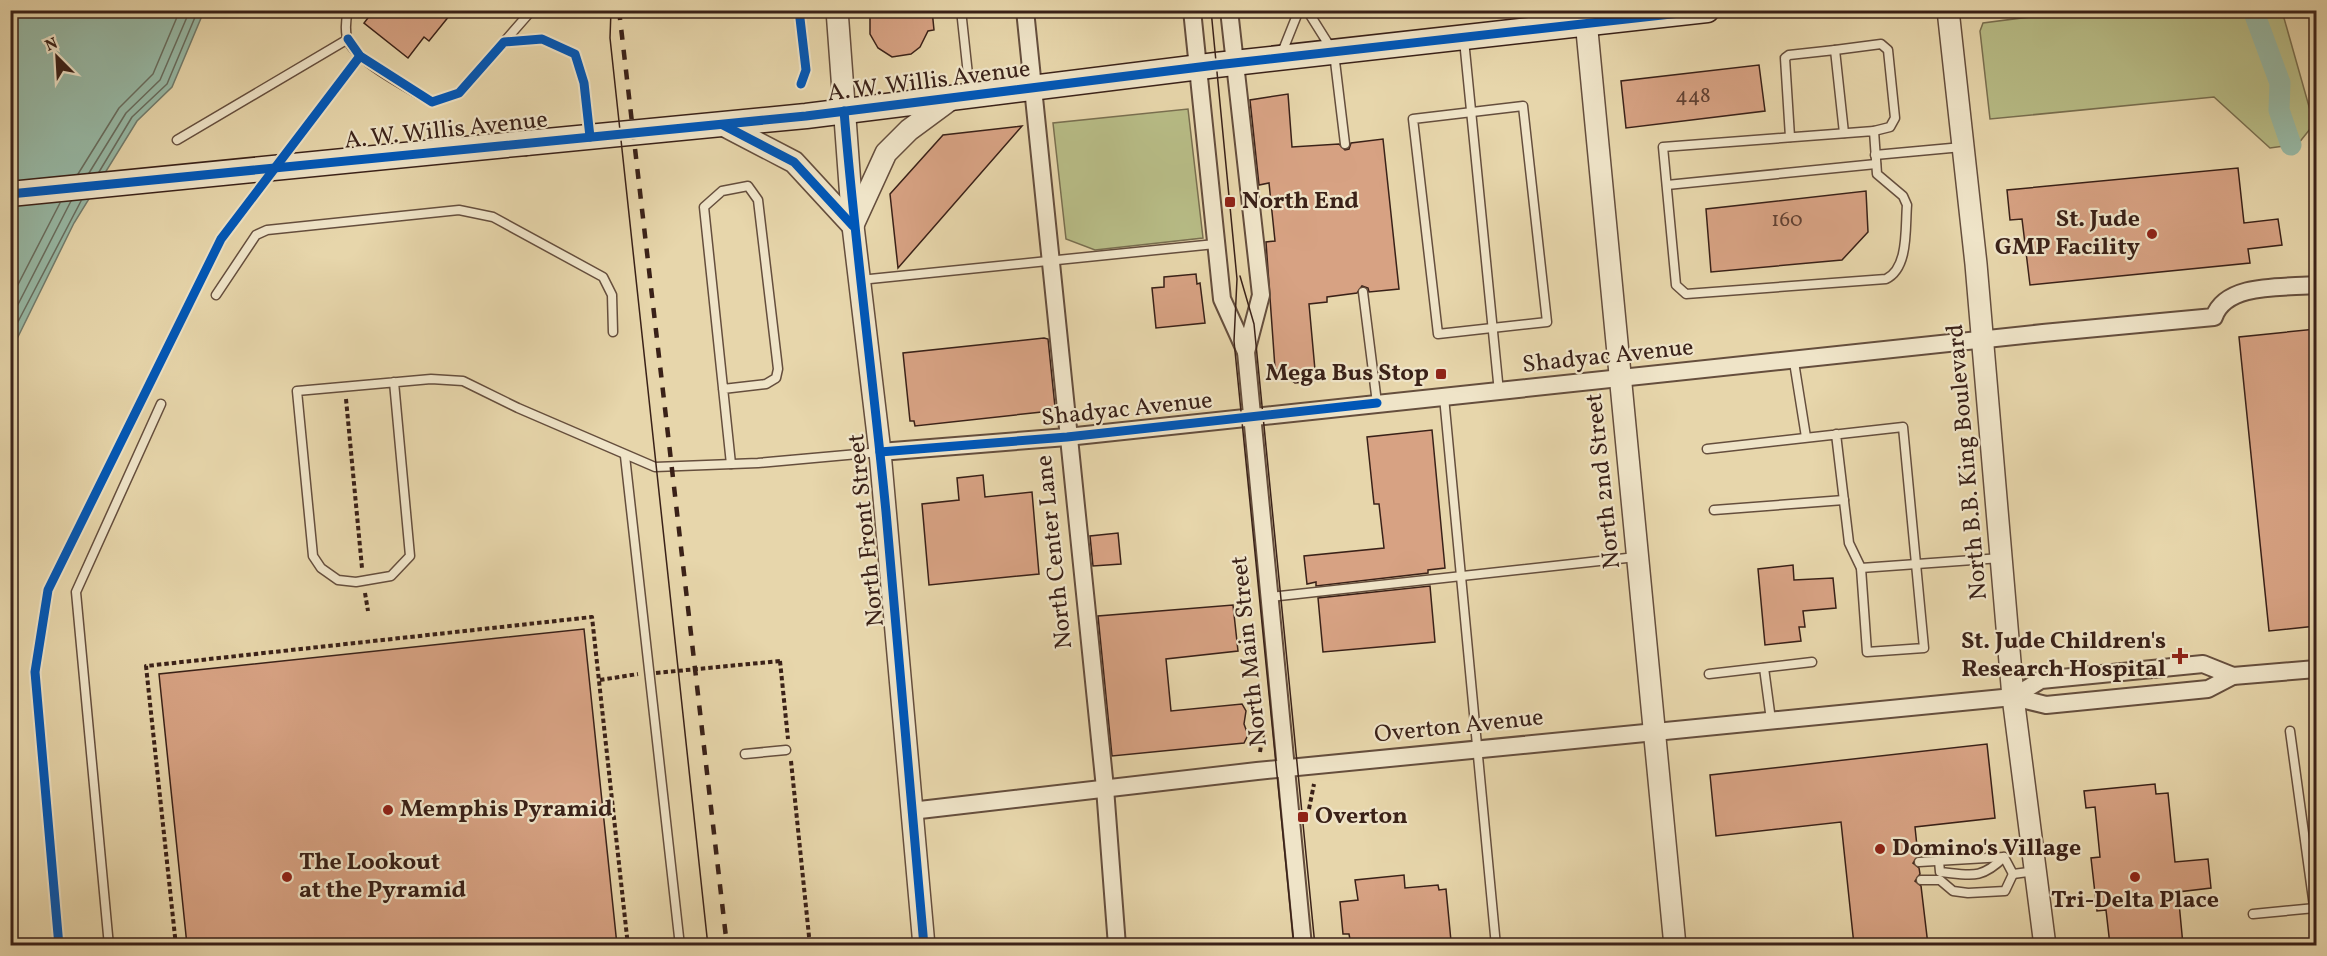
<svg xmlns="http://www.w3.org/2000/svg" width="2327" height="956" font-family="Vollkorn,serif">
	<style>
		.green { fill: #b8bd87; stroke: #796f50; stroke-width: 1.5 }
		.water { fill: #97b9a6; stroke: #727c6d; stroke-width: 1.5 }
		.lines { fill: none; stroke-linecap: round; stroke-linejoin: round }
		.shore { stroke: #686d5f; stroke-width: 1.5 }
		.canal { stroke: #97b9a6; stroke-width: 21 }
		.building { fill: #d7a283; stroke: #3a2118; stroke-width: 1.5 }
		.service-casing { stroke: #654e3d; stroke-width: 11 }
		.minor-casing { stroke: #654e3d; stroke-width: 20 }
		.tertiary-casing { stroke: #654e3d; stroke-width: 24 }
		.secondary-casing { stroke: #3a2118; stroke-width: 27 }
		.path { stroke: #3a2118; stroke-width: 4; stroke-dasharray: 4.5 3; stroke-linecap: butt }
		.service { stroke: #efe4c8; stroke-width: 8 }
		.minor { stroke: #efe4c8; stroke-width: 16 }
		.tertiary { stroke: #efe4c8; stroke-width: 21 }
		.secondary { stroke: #efe4c8; stroke-width: 24 }
		.tram { stroke: #3a2118; stroke-width: 1.5 }
		.rail { stroke: #3a2118; stroke-width: 4.5; stroke-dasharray: 10 10; stroke-linecap: butt }
		.secondary-bridge-casing { stroke: #3a2118; stroke-width: 27; stroke-linecap: butt }
		.path-bridge { stroke: #3a2118; stroke-width: 4; stroke-dasharray: 4.5 3; stroke-linecap: butt }
		.secondary-bridge { stroke: #efe4c8; stroke-width: 24 }
		.cycleway-casing { stroke: #efe4c8; stroke-width: 13 }
		.cycleway { stroke: #0057b8; stroke-width: 9 }
		.poi-dot { fill: #8f2418; stroke: #efe4c8; stroke-width: 2 }
		.labels { text-anchor: middle; dominant-baseline: central; stroke-width: 4.5; stroke-linejoin: round; paint-order: stroke }
		.number-label { font-size: 21px; fill: #614133 }
		.street-label { font-size: 24px; fill: #3a2118; stroke: #efe4c8 }
		.poi-label { font-size: 24px; font-weight: bold; fill: #3a2118; stroke: #efe4c8; text-anchor: start }
	</style>
	<rect width="100%" height="100%" fill="#e7d6ab"/>
	<filter id="stains"><feTurbulence type="fractalNoise" baseFrequency=".00333" numOctaves="4"/><feColorMatrix values="0 0 0 0 .2 0 0 0 0 .09 0 0 0 0 .02 0 0 0 .5 -.17"/></filter>
	<radialGradient id="worn" r=".72"><stop offset=".6" stop-color="#630" stop-opacity="0"/><stop offset="1" stop-color="#630" stop-opacity=".3"/></radialGradient>
	<!-- green -->
	<g class="green">
		<path d="M2083 10 2282 11 2314 124 2298 144 2270 148 2214 97 1990 119 1980 31 1983 23Z"/>
		<path d="M1188 109 1203 238 1095 250 1066 239 1053 123Z"/>
	</g>
	<!-- water -->
	<path class="water" d="M11 11H204L172 87 137 121 74 223 11 351Z"/>
	<g class="lines">
		<!-- shore -->
		<g class="shore">
			<path d="M99 172 132 117 167 84 198 10"/>
			<path d="M89 173 126 113 160 80 190 10"/>
			<path d="M78 174 119 108 153 74 180 10"/>
			<path d="M10 300 60 203"/>
			<path d="M10 320 71 201"/>
			<path d="M10 337 81 201"/>
		</g>
		<!-- canal -->
		<path class="canal" d="M2253 10 2280 83 2279 110 2291 145"/>
	</g>
	<!-- building -->
	<g class="building">
		<path d="M374 10H454L429 41 424 37 408 58 364 23Z"/>
		<path d="M870 10H932L934 30 928 31 920 47 911 54 892 57 878 48 870 34Z"/>
		<path d="M1759 65 1765 111 1626 128 1621 81Z"/>
		<path d="M1288 94 1292 147 1339 144 1345 150 1349 149 1351 143 1383 139 1399 289 1369 292 1368 288 1362 286 1357 293 1327 297V302L1309 304 1316 381 1295 383 1275 368 1266 242 1275 241 1269 183 1259 185 1250 100Z"/>
		<path d="M1022 126 898 268 890 194 943 135Z"/>
		<path d="M2238 168 2244 223 2278 219 2282 245 2248 249 2250 263 2030 285 2022 219 2010 220 2007 190Z"/>
		<path d="M1866 191 1868 232 1842 260 1711 272 1706 209Z"/>
		<path d="M1196 274 1197 284 1200 283 1205 323 1156 328 1152 288 1164 287V277Z"/>
		<path d="M2316 329V626L2269 631 2239 337Z"/>
		<path d="M1044 338 1048 339 1055 407H1051V411L915 426 914 421H910L903 353Z"/>
		<path d="M1432 430 1445 568 1428 570V573L1316 586V582L1307 584 1304 556 1384 548 1379 504H1374L1367 437Z"/>
		<path d="M983 475 985 497 1032 492 1039 574 929 585 922 504 959 500 957 478Z"/>
		<path d="M1118 533 1121 564 1093 566 1090 536Z"/>
		<path d="M1793 565 1794 580 1833 578 1836 608 1803 611 1805 627H1799L1801 641 1765 645 1758 569Z"/>
		<path d="M1430 586 1435 642 1323 652 1318 598Z"/>
		<path d="M1233 605 1238 651 1166 659 1171 711 1242 704 1246 711 1244 724 1248 735 1244 743 1112 756 1098 616Z"/>
		<path d="M584 629 617 945H187L159 674Z"/>
		<path d="M1987 744 1995 818 1915 827 1918 856 1913 863 1919 868 1920 874 1915 881 1921 886 1928 945H1854L1841 822 1716 836 1710 775Z"/>
		<path d="M2155 784 2156 794 2168 793 2175 862 2208 859 2211 888 2178 892 2183 945H2110L2106 910 2097 911 2091 858 2100 857 2095 807 2086 808 2084 791Z"/>
		<path d="M1404 875 1405 888 1438 885 1439 890 1446 889 1451 941 1423 943V945H1351L1349 934H1343L1340 902 1358 900 1355 880Z"/>
	</g>
	<g class="lines">
		<defs>
			<g id="service">
				<path d="M348 10C346 19 345 29 347 38 354 61 411 89 432 102L459 93 504 42 542 39 575 54 584 83 590 133"/>
				<path d="M961 10 970 93"/>
				<path d="M1307 10 1334 53 1345 144"/>
				<path d="M1464 40 1499 392"/>
				<path d="M504 42 532 10"/>
				<path d="M1835 50 1881 44 1888 50 1895 118 1890 127 1874 131"/>
				<path d="M1281 55 1299 10"/>
				<path d="M1523 106 1547 322 1438 334 1413 119Z"/>
				<path d="M1874 131 1877 174 1903 196 1907 205C1905 228 1909 268 1886 279L1686 294 1676 285 1663 147Z"/>
				<path d="M1790 137 1785 58 1789 55 1835 50 1844 133"/>
				<path d="M177 140 348 39"/>
				<path d="M1875 155 1962 147"/>
				<path d="M279 163 360 56"/>
				<path d="M1667 185 1876 164"/>
				<path d="M860 280 1215 244"/>
				<path d="M1363 292 1377 403"/>
				<path d="M216 295 256 235 267 230 459 210 493 217 603 277 612 295 613 332"/>
				<path d="M1794 362 1806 437"/>
				<path d="M394 382 410 556 391 576 356 582 338 580 321 568 313 556 297 391 431 379 463 381 518 408 655 467 758 463 880 452"/>
				<path d="M723 389 766 384 776 378 778 369 758 200 748 186 722 191 704 207 731 464"/>
				<path d="M1444 397 1496 946"/>
				<path d="M1707 449 1903 427 1924 648 1867 652 1861 568 1849 543 1836 434"/>
				<path d="M625 456 680 946"/>
				<path d="M1714 510 1844 500"/>
				<path d="M1861 568 2001 558"/>
				<path d="M1270 597 1636 557"/>
				<path d="M1764 668 1771 720"/>
				<path d="M1709 674 1812 662"/>
				<path d="M2290 731 2316 921"/>
				<path d="M745 754 786 750"/>
				<path d="M1939 861 1940 872C1971 875 1981 880 2004 857"/>
				<path d="M1919 862 2004 857 2013 874"/>
				<path d="M2013 874 2036 871"/>
				<path d="M1921 880H1940L1953 891 1968 893 2005 891 2013 874"/>
				<path d="M2253 914 2315 908"/>
				<path d="M59 946 35 672 48 590 221 239 271 173"/>
				<path d="M109 946 76 592 161 404"/>
			</g>
			<g id="minor">
				<path d="M1025 10 1105 788 1117 946"/>
				<path d="M1192 10 1222 299 1246 352 1303 946"/>
				<path d="M1229 10 1261 295 1246 352"/>
				<path d="M880 452 1067 437 2043 333 2214 317C2226 282 2285 288 2316 285"/>
				<path d="M2013 697 2041 680 2203 664 2233 676"/>
				<path d="M911 811 1257 771 2013 697 2046 705 2208 689 2233 676 2316 669"/>
			</g>
			<g id="tertiary">
				<path d="M837 10 853 226 880 452 924 946"/>
				<path d="M1585 10 1675 946"/>
				<path d="M1948 10 1976 264 2013 697 2045 946"/>
				<path d="M723 125 794 162 853 226"/>
				<path d="M853 225 886 153 909 130 951 99"/>
			</g>
			<path id="secondary" d="M526 143 806 116 1216 65 1707 10"/>
		</defs>
		<!-- service casing -->
		<use href="#service" class="service-casing"/>
		<!-- minor casing -->
		<use href="#minor" class="minor-casing"/>
		<!-- tertiary casing -->
		<use href="#tertiary" class="tertiary-casing"/>
		<!-- secondary casing -->
		<use href="#secondary" class="secondary-casing"/>
		<!-- path -->
		<g class="path">
			<path d="M346 399 362 568"/>
			<path d="M365 593 368 611"/>
			<path d="M780 661 788 739"/>
			<path d="M600 680 638 674"/>
			<path d="M1260 752 1263 733"/>
			<path d="M791 761 810 946"/>
			<path d="M1309 809 1314 784"/>
			<path d="M176 946 146 666 592 617 628 946"/>
		</g>
		<!-- service -->
		<use href="#service" class="service"/>
		<!-- minor -->
		<use href="#minor" class="minor"/>
		<!-- tertiary -->
		<use href="#tertiary" class="tertiary"/>
		<!-- secondary -->
		<use href="#secondary" class="secondary"/>
		<!-- tram -->
		<g class="tram">
			<path d="M611 10 610 38 708 946"/>
			<path d="M1211 10 1237 279 1234 341 1294 946"/>
			<path d="M1240 276 1254 324 1315 946"/>
		</g>
		<!-- rail -->
		<path class="rail" d="M619 10 727 946"/>
		<defs>
			<path id="secondary-bridge" d="M10 194 526 143"/>
		</defs>
		<!-- secondary-bridge casing -->
		<use href="#secondary-bridge" class="secondary-bridge-casing"/>
		<!-- path-bridge -->
		<path class="path-bridge" d="M656 673 780 661"/>
		<!-- secondary-bridge -->
		<use href="#secondary-bridge" class="secondary-bridge"/>
		<defs>
			<g id="cycleway">
				<path d="M799 10 806 70 801 84"/>
				<path d="M348 39 360 56 432 102 459 93 504 42 542 39 575 54 584 83 590 137"/>
				<path d="M844 111C855 245 873 378 886 512 900 657 910 801 924 946"/>
				<path d="M723 125 794 162 853 226"/>
				<path d="M10 194 806 116 1216 65 1707 10"/>
				<path d="M880 452 1067 437 1377 403"/>
				<path d="M59 946 35 672 48 590 221 239 360 56"/>
			</g>
		</defs>
		<!-- cycleway casing -->
		<use href="#cycleway" class="cycleway-casing"/>
		<!-- cycleway -->
		<use href="#cycleway" class="cycleway"/>
	</g>
	<!-- markers -->
	<g class="poi-dot">
		<rect x="1224" y="196" width="12" height="12" rx="3"/>
		<circle cx="2152" cy="234" r="6"/>
		<rect x="1435" y="368" width="12" height="12" rx="3"/>
		<path d="M2177 647h6v6h6v6h-6v6h-6v-6h-6v-6h6z"/>
		<circle cx="388" cy="810" r="6"/>
		<rect x="1297" y="811" width="12" height="12" rx="3"/>
		<circle cx="1880" cy="849" r="6"/>
		<circle cx="287" cy="877" r="6"/>
		<circle cx="2135" cy="877" r="6"/>
	</g>
	<g class="labels">
		<!-- number labels -->
		<g class="number-label">
			<text x="1693" y="96">448</text>
			<text x="1787" y="220">160</text>
		</g>
		<!-- street labels -->
		<g class="street-label">
			<text transform="translate(929 82) rotate(-7)">A. W. Willis Avenue</text>
			<text transform="translate(446 131) rotate(-6)">A. W. Willis Avenue</text>
			<text transform="translate(1608 357) rotate(-6)">Shadyac Avenue</text>
			<text transform="translate(1127 410) rotate(-6)">Shadyac Avenue</text>
			<text transform="translate(1968 462) rotate(-95)">North B.B. King Boulevard</text>
			<text transform="translate(1604 481) rotate(-96)">North 2nd Street</text>
			<text transform="translate(867 530) rotate(-96)">North Front Street</text>
			<text transform="translate(1055 552) rotate(-96)">North Center Lane</text>
			<text transform="translate(1250 651) rotate(-96)">North Main Street</text>
			<text transform="translate(1459 727) rotate(-6)">Overton Avenue</text>
		</g>
		<!-- poi labels -->
		<g class="poi-label">
			<text x="1242" y="202">North End</text>
			<text x="2140" y="220" text-anchor="end">St. Jude<tspan x="2140" dy="28">GMP Facility</tspan></text>
			<text x="1429" y="374" text-anchor="end">Mega Bus Stop</text>
			<text x="2166" y="642" text-anchor="end">St. Jude Children's<tspan x="2166" dy="28">Research Hospital</tspan></text>
			<text x="400" y="810">Memphis Pyramid</text>
			<text x="1315" y="817">Overton</text>
			<text x="1892" y="849">Domino's Village</text>
			<text x="299" y="863">The Lookout<tspan x="299" dy="28">at the Pyramid</tspan></text>
			<text x="2135" y="901" text-anchor="middle">Tri-Delta Place</text>
		</g>
	</g>
	<!-- margin -->
	<rect width="2327" height="956" fill="none" stroke="#e7d6ab" stroke-width="36"/>
	<rect x="12" y="12" width="2303" height="932" fill="none" stroke="#3a2118" stroke-width="3"/>
	<rect x="18" y="18" width="2291" height="920" fill="none" stroke="#3a2118" stroke-width="1.5"/>
	<!-- north arrow -->
	<g transform="translate(57 57) rotate(336)" stroke="#efe4c8" stroke-width="4.5" paint-order="stroke">
	<path d="M0-4.5L10 22L0 15L-10 22Z" fill="#3a2118"/>
	<text y="-9" font-size="16" font-weight="bold" text-anchor="middle" fill="#3a2118">N</text>
	</g>
	<rect width="100%" height="100%" filter="url(#stains)"/>
	<rect width="100%" height="100%" fill="url(#worn)"/>
</svg>
